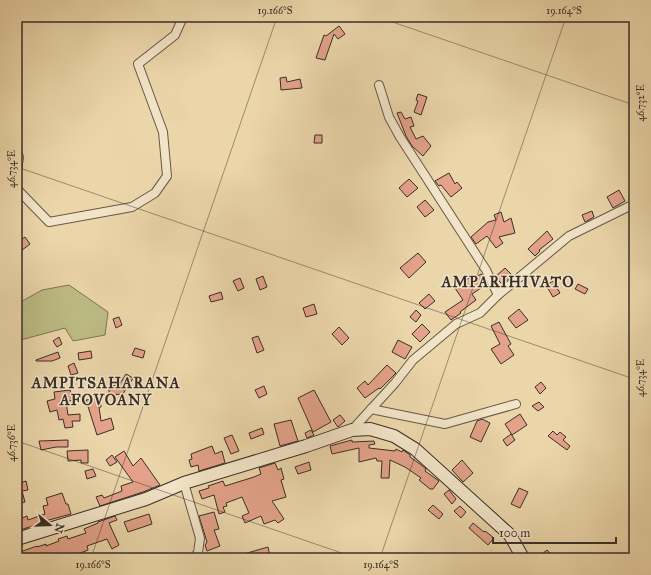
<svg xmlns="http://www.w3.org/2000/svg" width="651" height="575" font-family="'IM FELL Great Primer',serif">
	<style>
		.green { fill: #bdbc85; stroke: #7b7656 }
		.building { fill: #e3a289; stroke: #392f27 }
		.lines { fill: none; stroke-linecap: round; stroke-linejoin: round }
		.minor-casing { stroke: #665948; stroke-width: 10 }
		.secondary-casing { stroke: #392f27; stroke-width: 14 }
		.minor { stroke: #f2e4c8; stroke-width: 8 }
		.secondary { stroke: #f2e4c8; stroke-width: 12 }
		.ticks { fill: none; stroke: #392f27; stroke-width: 1; stroke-opacity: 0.45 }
		.labels { text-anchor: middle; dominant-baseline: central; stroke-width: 3; stroke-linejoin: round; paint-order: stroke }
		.district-label { font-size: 15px; font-weight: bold; letter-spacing: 1px; fill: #392f27; stroke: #f2e4c8 }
		.neatline { fill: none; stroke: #392f27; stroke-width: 1.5 }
		.ticks-label { font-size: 10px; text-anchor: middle; fill: #392f27 }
	</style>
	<rect width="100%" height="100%" fill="#ebd6aa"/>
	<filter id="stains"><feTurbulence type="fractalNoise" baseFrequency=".005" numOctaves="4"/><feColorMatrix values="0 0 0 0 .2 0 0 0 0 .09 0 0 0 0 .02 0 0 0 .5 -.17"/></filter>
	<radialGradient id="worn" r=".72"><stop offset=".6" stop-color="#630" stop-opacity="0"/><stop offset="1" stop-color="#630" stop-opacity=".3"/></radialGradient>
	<!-- green -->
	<path class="green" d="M69 285 108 312 105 335 73 341 65 328 17 341V304L42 290Z"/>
	<!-- building -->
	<g class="building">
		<path d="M339 26 345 34 338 39 334 34 325 60 316 58 324 35 326 36Z"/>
		<path d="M286 77 287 82 300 79 302 88 281 90 280 78Z"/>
		<path d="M418 94 427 97 421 115 414 112 418 101 416 100Z"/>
		<path d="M401 112 405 119 411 117 414 126 410 127 416 139 423 136 431 146 423 156 412 146 406 136 397 113Z"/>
		<path d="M315 135H322V143H314Z"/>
		<path d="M449 173 455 184 457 182 462 188 451 197 441 185 439 186 435 181Z"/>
		<path d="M409 179 418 188 407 197 399 188Z"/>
		<path d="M619 190 625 201 613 208 607 197Z"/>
		<path d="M425 200 434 210 425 217 417 207Z"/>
		<path d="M592 211 594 217 585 222 582 215Z"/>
		<path d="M501 212 504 222 511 218 515 233 499 237 503 243 496 248 487 236 476 244 471 237 488 222 496 220 494 215Z"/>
		<path d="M547 231 553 239 539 250 540 251 535 256 528 249Z"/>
		<path d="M25 237 30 244 21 251 17 246V243Z"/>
		<path d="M418 253 426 262 409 278 400 268Z"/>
		<path d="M505 268 513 276 502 284 495 277Z"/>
		<path d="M481 274 487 284 472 294 476 300 460 312 461 313 451 320 445 312 463 300 455 288 469 278 471 280Z"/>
		<path d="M263 276 267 287 260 290 256 279Z"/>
		<path d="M240 278 244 288 238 291 233 281Z"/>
		<path d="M553 281 560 293 553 297 546 285Z"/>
		<path d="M578 284 588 289 585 294 575 289Z"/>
		<path d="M221 292 223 299 211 302 209 296Z"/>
		<path d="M429 294 435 301 425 309 419 303Z"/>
		<path d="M314 304 317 314 306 317 303 308Z"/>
		<path d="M519 309 528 320 516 328 508 318Z"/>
		<path d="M416 310 421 315 416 322 410 317Z"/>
		<path d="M119 317 122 325 116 328 113 319Z"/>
		<path d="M499 322 511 344 508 346 514 355 501 364 491 349 500 344 491 326Z"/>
		<path d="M422 324 430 332 420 342 412 334Z"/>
		<path d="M339 327 349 338 342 345 332 334Z"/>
		<path d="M258 336 264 350 257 353 252 338Z"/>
		<path d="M59 337 62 344 57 347 53 341Z"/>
		<path d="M398 340 412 347 405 359 392 352Z"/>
		<path d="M135 348 145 351 143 358 132 355Z"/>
		<path d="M91 351 92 358 79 360 78 353Z"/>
		<path d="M58 352 60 358 52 361H36V360Z"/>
		<path d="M74 363 78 373 71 375 68 366Z"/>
		<path d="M387 365 396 373 380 389 379 388 365 398 357 388 365 381 368 385Z"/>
		<path d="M126 374 133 378 129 385H128L123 394 109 395V386L119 385Z"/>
		<path d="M541 382 546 388 540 394 535 387Z"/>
		<path d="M264 386 267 394 259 398 255 390Z"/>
		<path d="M70 390 73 400 66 402 68 415 80 414V421H72L73 427 65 428 63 419 59 420 57 410 50 412 47 401 55 399 54 392Z"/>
		<path d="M314 390 331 422 313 432 298 398Z"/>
		<path d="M100 398 101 407H99L101 421 111 418 114 429 97 435 86 400Z"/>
		<path d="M539 402 544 407 538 411 532 406Z"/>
		<path d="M520 414 527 425 512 435 505 424Z"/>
		<path d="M340 415 345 421 338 427 333 420Z"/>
		<path d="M482 419 490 423 481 442 470 437 477 421Z"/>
		<path d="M291 420 298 441 280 446 274 424Z"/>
		<path d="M262 428 264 434 251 439 249 433Z"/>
		<path d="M311 430 314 435 307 438 305 433Z"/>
		<path d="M553 431 557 435 560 432 566 437 563 440 570 446 567 450 548 436Z"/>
		<path d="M511 434 515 440 507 446 503 440Z"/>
		<path d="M232 435 239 451 231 454 224 438Z"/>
		<path d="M68 440V447H56L41 450 39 441Z"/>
		<path d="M352 440V442L374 441 375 444 369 445V448L395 451 396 449 402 452 403 450 410 455V457L420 464 426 469 425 471 439 481 433 489H430L419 480 421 478 405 467 390 460 389 478H381L382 461H377L376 458 359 462V448L332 454 330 446Z"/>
		<path d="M212 446 215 454 222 451 225 463 199 471 198 465 191 467 189 460 192 459 191 454Z"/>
		<path d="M88 450V463H81V460L68 461 67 451Z"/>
		<path d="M124 451 133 466 141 458 160 485 143 492 100 506 96 497 102 495 104 498 122 491 121 486 133 482 115 457Z"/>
		<path d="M112 455 117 462 110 466 106 460Z"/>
		<path d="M462 460 473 473 463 482 452 470Z"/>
		<path d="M309 462 311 470 298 474 295 467Z"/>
		<path d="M275 463 278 470 281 468 284 479 281 480 286 497 272 501 284 519 278 523 275 520 264 524 261 516 245 523 242 516 249 513 242 497 226 503 227 506 223 507 225 512 219 514 214 495 202 499 199 491 209 488 208 486 223 481 225 486 254 477 261 474 259 468Z"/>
		<path d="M93 469 96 476 87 479 85 471Z"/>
		<path d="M17 481H19L20 483 26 481 28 490 22 491 25 502 17 504Z"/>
		<path d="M519 488 528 492 520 508 511 504Z"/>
		<path d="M449 490 456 499 452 504 444 494Z"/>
		<path d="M62 493 66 504H68L71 514 38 523 39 524 17 531V520L27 516 28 520 45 514 43 506 48 505 46 498Z"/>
		<path d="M433 505 443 514 439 519 428 510Z"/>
		<path d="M460 506 466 512 461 518 454 511Z"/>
		<path d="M214 512 219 529 214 530 220 546 207 551 205 545 207 542 199 516Z"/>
		<path d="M149 514 152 524 128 532 124 522Z"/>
		<path d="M115 516 117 520 109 523 119 545 112 549 107 539 87 546 88 550 78 554 80 558H44L42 553 30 558H17V553L37 546V547L46 544V546L59 541 58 539 67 536 68 539 86 533 84 529 98 523V522Z"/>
		<path d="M473 523 484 532 485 531 494 538 488 545 469 528Z"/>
		<path d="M268 547 270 556 255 558H237V556Z"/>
		<path d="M547 550 551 554 546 558 542 554Z"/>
	</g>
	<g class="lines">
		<defs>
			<g id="minor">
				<path d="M379 85 389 117 400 137 486 270 498 295"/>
				<path d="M17 153 19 157 17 171"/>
				<path d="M17 189 49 222 132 207 155 193 167 176 163 132 138 64 175 35 183 17"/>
				<path d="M371 409 445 424 516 404"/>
				<path d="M352 430 395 383 413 360 456 324 480 313 498 295 569 236 634 204"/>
				<path d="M184 483 200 538 198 553 193 558"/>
			</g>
			<path id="secondary" d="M17 539 146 499 184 483 306 446 352 430 370 429 394 436 415 449 510 535 523 558"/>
		</defs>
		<!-- minor casing -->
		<use href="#minor" class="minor-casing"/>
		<!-- secondary casing -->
		<use href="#secondary" class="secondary-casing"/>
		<!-- minor -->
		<use href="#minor" class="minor"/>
		<!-- secondary -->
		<use href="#secondary" class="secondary"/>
	</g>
	<!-- ticks -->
	<path class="ticks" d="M378 17 634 105M17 167 634 379M17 441 356 558M91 558 277 17M380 558 566 17"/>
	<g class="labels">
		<!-- district labels -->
		<g class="district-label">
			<text x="508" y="282">AMPARIHIVATO</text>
			<text x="106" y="383">AMPITSAHARANA<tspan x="106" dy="17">AFOVOANY</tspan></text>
		</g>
	</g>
	<!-- margin -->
	<rect width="651" height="575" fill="none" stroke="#ebd6aa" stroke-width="44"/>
	<!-- north arrow -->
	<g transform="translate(50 525) rotate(109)" stroke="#f2e4c8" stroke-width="3" paint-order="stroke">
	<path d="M0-3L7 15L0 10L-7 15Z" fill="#392f27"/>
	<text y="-6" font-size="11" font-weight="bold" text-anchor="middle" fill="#392f27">N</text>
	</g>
	<!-- scale -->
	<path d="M493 537v6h123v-6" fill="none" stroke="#392f27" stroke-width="2"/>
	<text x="499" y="537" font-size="12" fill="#392f27" stroke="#f2e4c8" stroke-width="3" paint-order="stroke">100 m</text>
	<rect x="22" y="22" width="607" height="531" class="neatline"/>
	<g class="ticks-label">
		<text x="275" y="14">19.166°S</text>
		<text x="564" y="14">19.164°S</text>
		<text transform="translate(640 103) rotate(-90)" y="4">46.732°E</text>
		<text transform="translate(11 169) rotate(-90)" y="4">46.734°E</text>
		<text transform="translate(640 378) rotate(-90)" y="4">46.734°E</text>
		<text transform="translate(11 443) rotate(-90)" y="4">46.736°E</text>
		<text x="93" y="568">19.166°S</text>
		<text x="381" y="568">19.164°S</text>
	</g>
	<rect width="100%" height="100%" filter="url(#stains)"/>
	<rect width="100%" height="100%" fill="url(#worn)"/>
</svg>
